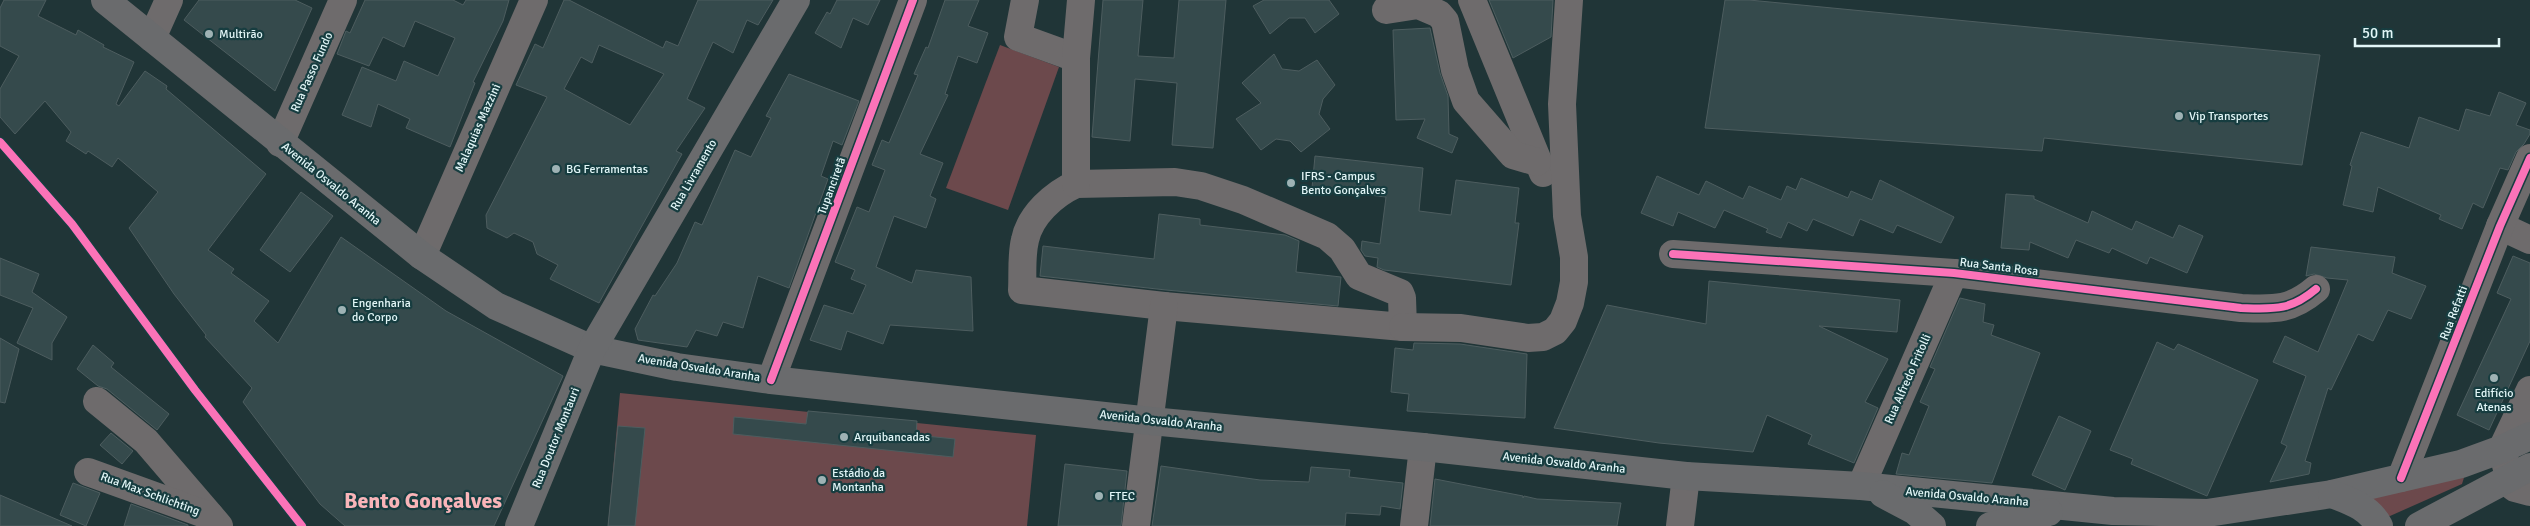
<svg xmlns="http://www.w3.org/2000/svg" width="2530" height="526" font-family="Signika,sans-serif">
	<style>
		.green { fill: #6c494c }
		.building { fill: #354a4c; stroke: #4d5d5f; fill-rule: evenodd }
		.lines { fill: none; stroke-linecap: round; stroke-linejoin: round }
		.minor { stroke: #6e6b6c; stroke-width: 28 }
		.major { stroke: #6a6b6d; stroke-width: 28 }
		.cycleway-casing { stroke: #173d40; stroke-width: 11 }
		.cycleway { stroke: #fb73b8; stroke-width: 8 }
		.poi-dot { fill: #9eb2b4; stroke: #173d40; stroke-width: 2 }
		.labels { text-anchor: middle; dominant-baseline: central; stroke-width: 4.5; stroke-linejoin: round; paint-order: stroke }
		.poi-label { font-size: 12px; fill: #e2f6f7; stroke: #173d40; text-anchor: start }
		.street-label { font-size: 12px; fill: #e2f6f7; stroke: #173d40 }
		.town-label { font-size: 22px; font-weight: bold; fill: #f9b5b9; stroke: #173d40 }
	</style>
	<rect width="100%" height="100%" fill="#203537"/>
	<!-- green -->
	<g class="green">
		<path d="M1000 45 1059 67 1008 210 946 188Z"/>
		<path d="M620 393 1036 435 1027 526H608Z"/>
		<path d="M2466 471 2462 484 2390 516 2379 514 2373 503V492Z"/>
	</g>
	<!-- building -->
	<g class="building">
		<path d="M4 0H46L38 16 76 35 78 30 104 45 103 47 134 62 116 104 119 106 145 71 167 86 166 89 266 174 208 250 234 269 231 273 269 301 254 321 278 343 341 237 446 311 563 376 494 526H345L320 504 243 402 252 388 205 337 206 335 174 294 129 228 158 192 118 158 112 167 88 151 86 154 66 141 71 132 45 101 15 134 0 117V89L19 56 0 46V8Z"/>
		<path d="M199 0H295L312 8 275 91 184 20Z"/>
		<path d="M365 0H453L463 5 466 0H509L503 21 473 82 475 83 450 147 406 128 410 119 378 104 371 127 342 115 362 67 396 81 404 61 438 76 455 38 415 21 404 47 383 37 369 66 337 54 346 31 350 33Z"/>
		<path d="M564 0H569L663 48 666 41 678 46 698 0H773L758 25 747 20 733 53 713 42 687 99 705 108 676 151 682 154 599 303 550 279 558 265 537 254 533 242 514 233 507 238 487 228 486 215 547 97 516 85 535 44 543 48ZM599 45 664 74 630 125 564 89 581 57 592 63Z"/>
		<path d="M837 0H880L868 25 853 18 841 48 815 33 827 12 830 14Z"/>
		<path d="M945 0H979L968 26 988 33 977 63 958 56 945 94 948 95 920 154 943 163 930 196 936 199 926 228 894 216 876 267 912 283 916 270 971 277 973 331 890 325 883 344 847 331 841 350 810 340 824 305 853 314 866 285 851 279 855 270 835 262 857 207 869 212 885 170 872 165 882 140 889 143 918 75 914 74 926 47 928 48Z"/>
		<path d="M1103 0H1143L1138 56 1174 58 1179 0H1226L1213 148 1172 145 1177 83 1135 79 1130 141 1092 137Z"/>
		<path d="M1264 0H1329L1339 14 1315 33 1305 18H1289L1270 34 1253 6Z"/>
		<path d="M1489 0H1553L1551 37 1513 58Z"/>
		<path d="M1725 0H1749L2320 55 2302 165 2044 138 2042 151 1705 128Z"/>
		<path d="M1430 28 1440 73 1448 96 1449 134 1458 138 1452 153 1417 138 1425 119 1396 120 1393 30Z"/>
		<path d="M1274 54 1282 69 1299 71 1317 60 1335 85 1323 99 1319 114 1330 129 1301 152 1290 141 1276 139 1261 150 1236 119 1261 103 1242 83Z"/>
		<path d="M789 74 859 101 842 145 833 141 821 176 828 179 789 288 758 276 743 328 723 322 717 336 696 330 687 347 638 340 635 329 653 295 655 296 677 263 695 222 702 225 735 150 751 157 771 118 766 116Z"/>
		<path d="M2499 92 2526 103 2516 125 2530 130V134L2524 144 2516 152 2508 170 2500 168 2483 208 2473 203 2462 229 2439 219 2441 215 2378 187 2373 212 2343 205 2352 166 2350 165 2361 132 2409 148 2419 117 2459 131 2466 109 2490 116Z"/>
		<path d="M1315 156 1423 168 1419 211 1451 215 1456 180 1519 188 1515 223H1519L1511 285 1384 270 1377 267 1378 258 1365 256 1361 250 1362 241 1380 244 1386 197 1312 188Z"/>
		<path d="M1657 176 1699 195 1706 181 1743 199 1749 186 1781 200 1787 186 1796 190 1801 178 1848 198 1851 191 1872 200 1880 180 1954 217 1941 243 1897 225 1893 233 1860 219 1853 236 1813 219 1807 231 1788 222 1781 238 1766 232 1768 229 1724 210 1715 228 1678 212 1673 226 1641 213Z"/>
		<path d="M301 192 333 216 290 272 260 250Z"/>
		<path d="M2006 194 2034 196V199L2088 223 2092 211 2132 230 2136 221 2173 238 2179 225 2203 236 2187 273 2150 257 2147 264 2112 248 2109 253 2076 240 2068 258 2030 242 2029 250 2001 248Z"/>
		<path d="M1159 214 1200 219V225L1285 235 1299 241 1296 272 1341 277 1338 306 1166 290 1040 276 1043 246 1154 259Z"/>
		<path d="M2311 247 2395 257 2392 273 2426 286 2411 319 2388 310 2373 341 2358 334 2331 390 2328 388 2305 461 2311 463 2309 474 2270 482 2287 446 2281 443 2306 376 2273 362 2285 336 2318 352 2348 280 2327 278 2314 274 2306 276Z"/>
		<path d="M2513 256 2530 263V341L2489 430 2457 415 2511 299 2497 293Z"/>
		<path d="M0 258 39 274 32 292 67 317 52 343V360L17 343 33 308 0 295Z"/>
		<path d="M1709 281 1900 300 1897 332 1819 326 1888 359 1865 402 1878 408 1854 463 1808 444 1812 435 1767 415 1753 452 1659 443 1554 428 1607 305 1706 324Z"/>
		<path d="M1960 298 1985 304 1983 322 1994 325 1991 335 2040 353 1992 483 1896 474 1902 453 1909 455 1929 406 1920 402 1935 369 1930 367Z"/>
		<path d="M0 338 19 349 5 403 0 402Z"/>
		<path d="M2157 342 2174 350 2178 344 2258 380 2207 496 2131 464 2133 459 2110 450Z"/>
		<path d="M1414 343 1460 344 1527 354 1525 418 1407 411 1409 394 1391 392 1395 348 1413 350Z"/>
		<path d="M93 345 114 363 111 367 169 414 157 430 107 389 98 386 77 369Z"/>
		<path d="M808 411 917 421 916 435 955 439 953 457 733 434 734 417 806 424Z"/>
		<path d="M2059 416 2091 431 2065 490 2032 475Z"/>
		<path d="M618 426 645 428 635 526H608Z"/>
		<path d="M111 433 133 451 122 464 100 445Z"/>
		<path d="M1065 464 1127 471 1121 526H1058Z"/>
		<path d="M1161 466 1260 480 1309 482 1311 467 1350 470 1349 477 1403 483 1400 509 1381 506 1380 515 1346 513 1345 526H1152Z"/>
		<path d="M1435 479 1523 496V498L1524 496 1537 499 1621 503 1617 526H1430Z"/>
		<path d="M73 483 100 493 86 526 60 515Z"/>
		<path d="M0 495 72 526H0Z"/>
		<path d="M131 504 188 525V526H124Z"/>
	</g>
	<g class="lines">
		<!-- minor -->
		<g class="minor">
			<path d="M1025 0 1018 37 1076 58"/>
			<path d="M1472 0 1543 173"/>
			<path d="M1386 10 1418 5 1439 14 1445 21 1455 70 1466 101 1513 155 1537 162"/>
			<path d="M152 38 169 0"/>
			<path d="M280 143 343 0"/>
			<path d="M1175 182 1201 186 1243 200 1327 236 1342 249 1359 276 1400 293 1402 298 1403 327 1164 306 1022 290C1023 274 1021 256 1025 240 1030 215 1054 194 1076 184Z"/>
			<path d="M1076 184V58L1081 0"/>
			<path d="M2500 226 2530 240"/>
			<path d="M1673 254 1954 273 2241 308C2274 309 2290 311 2316 289"/>
			<path d="M422 256 534 0"/>
			<path d="M1403 327 1461 328 1528 338 1543 337 1555 331 1563 321 1570 303 1574 282V257L1567 216 1562 104 1569 0"/>
			<path d="M771 380 913 0"/>
			<path d="M2530 390 2502 449 2511 485 2515 488 2530 492"/>
			<path d="M97 401 146 441 219 526"/>
			<path d="M88 472 210 516"/>
			<path d="M2401 478 2500 226 2530 158"/>
			<path d="M1861 486 1954 273"/>
			<path d="M1136 526 1164 306"/>
			<path d="M1414 526 1423 447"/>
			<path d="M1680 526 1686 476"/>
		</g>
		<!-- major -->
		<g class="major">
			<path d="M105 0 422 256 496 306 592 349 677 367 771 380 1151 421 1423 447 1686 476 1861 486 2113 511 2207 513 2332 494 2461 464 2502 449 2530 436"/>
			<path d="M1883 494 1915 511 1932 526"/>
			<path d="M2332 494C2350 501 2369 507 2379 526"/>
			<path d="M519 526 592 349 796 0"/>
			<path d="M1990 526 2049 512"/>
			<path d="M2419 526 2530 467"/>
		</g>
		<defs>
			<g id="cycleway">
				<path d="M0 142 72 224 195 390 302 526"/>
				<path d="M1673 254 1954 273 2241 308C2274 309 2290 311 2316 289"/>
				<path d="M771 380 913 0"/>
				<path d="M2401 478 2500 226 2530 158"/>
			</g>
		</defs>
		<!-- cycleway casing -->
		<use href="#cycleway" class="cycleway-casing"/>
		<!-- cycleway -->
		<use href="#cycleway" class="cycleway"/>
	</g>
	<!-- markers -->
	<g class="poi-dot">
		<circle cx="209" cy="34" r="5"/>
		<circle cx="2179" cy="116" r="5"/>
		<circle cx="556" cy="169" r="5"/>
		<circle cx="1291" cy="183" r="5"/>
		<circle cx="342" cy="310" r="5"/>
		<circle cx="2494" cy="378" r="5"/>
		<circle cx="844" cy="437" r="5"/>
		<circle cx="822" cy="480" r="5"/>
		<circle cx="1099" cy="496" r="5"/>
	</g>
	<g class="labels">
		<!-- poi labels -->
		<g class="poi-label">
			<text x="219" y="34">Multirão</text>
			<text x="2189" y="116">Vip Transportes</text>
			<text x="566" y="169">BG Ferramentas</text>
			<text x="1301" y="176">IFRS - Campus<tspan x="1301" dy="14">Bento Gonçalves</tspan></text>
			<text x="352" y="303">Engenharia<tspan x="352" dy="14">do Corpo</tspan></text>
			<text x="2494" y="393" text-anchor="middle">Edifício<tspan x="2494" dy="14">Atenas</tspan></text>
			<text x="854" y="437">Arquibancadas</text>
			<text x="832" y="473">Estádio da<tspan x="832" dy="14">Montanha</tspan></text>
			<text x="1109" y="496">FTEC</text>
		</g>
		<!-- street labels -->
		<g class="street-label">
			<text transform="translate(312 72) rotate(-66)">Rua Passo Fundo</text>
			<text transform="translate(478 128) rotate(-66)">Malaquias Mazzini</text>
			<text transform="translate(694 175) rotate(-60)">Rua Livramento</text>
			<text transform="translate(331 184) rotate(39)">Avenida Osvaldo Aranha</text>
			<text transform="translate(832 186) rotate(-70)">Tupanciretã</text>
			<text transform="translate(1999 267) rotate(7)">Rua Santa Rosa</text>
			<text transform="translate(2454 313) rotate(-69)">Rua Refatti</text>
			<text transform="translate(699 368) rotate(9)">Avenida Osvaldo Aranha</text>
			<text transform="translate(1908 379) rotate(-66)">Rua Alfredo Fritolli</text>
			<text transform="translate(1161 421) rotate(6)">Avenida Osvaldo Aranha</text>
			<text transform="translate(556 438) rotate(-68)">Rua Doutor Montauri</text>
			<text transform="translate(1564 463) rotate(6)">Avenida Osvaldo Aranha</text>
			<text transform="translate(150 494) rotate(20)">Rua Max Schlichting</text>
			<text transform="translate(1967 497) rotate(5)">Avenida Osvaldo Aranha</text>
		</g>
		<!-- town labels -->
		<g class="town-label">
			<text x="423" y="500">Bento Gonçalves</text>
		</g>
	</g>
	<!-- scale -->
	<path d="M2355 38v8h144v-8" fill="none" stroke="#e2f6f7" stroke-width="2.5"/>
	<text x="2362" y="38" font-size="15" fill="#e2f6f7" stroke="#173d40" stroke-width="4" paint-order="stroke">50 m</text>
</svg>
